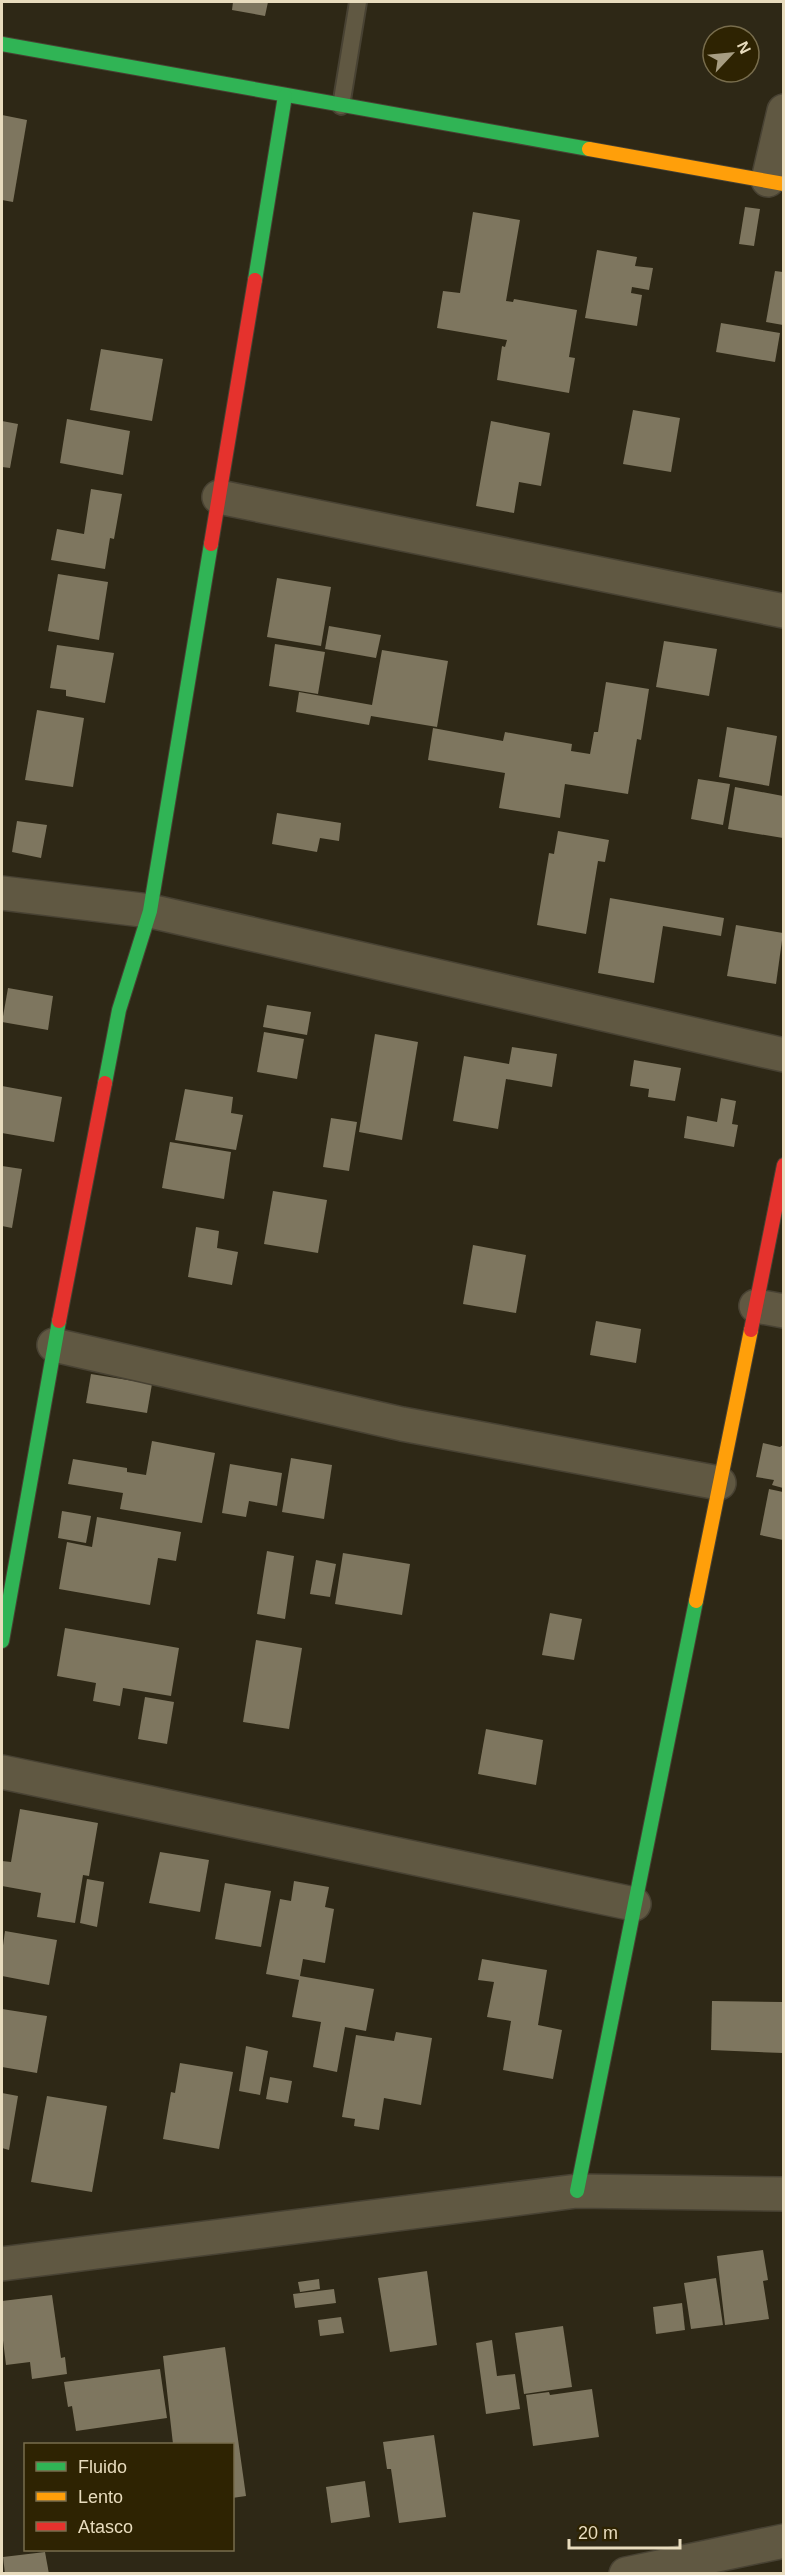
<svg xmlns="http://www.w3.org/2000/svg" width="785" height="2575" font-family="Helvetica,sans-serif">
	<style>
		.building { fill: #7e765f }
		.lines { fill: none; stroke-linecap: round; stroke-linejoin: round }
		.lane-casing { stroke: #484233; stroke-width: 20 }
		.street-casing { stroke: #484233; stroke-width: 36 }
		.fast-casing { stroke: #484233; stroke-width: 16 }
		.slow-casing { stroke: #484233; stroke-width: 16 }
		.jam-casing { stroke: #484233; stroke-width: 16 }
		.lane { stroke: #605842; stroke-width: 16 }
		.street { stroke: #605842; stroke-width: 33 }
		.fast { stroke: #30b455; stroke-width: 14 }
		.slow { stroke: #ff9f0a; stroke-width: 14 }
		.jam { stroke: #e5322d; stroke-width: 14 }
	</style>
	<rect width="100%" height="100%" fill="#2e2816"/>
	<!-- building -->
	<g class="building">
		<path d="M233 2H268L265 16 232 10Z"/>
		<path d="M2 115 27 120 13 202 2 200Z"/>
		<path d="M745 207 760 209 754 246 739 244Z"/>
		<path d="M473 212 520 220 506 301 513 302 514 299 577 310 569 357 575 358 569 393 497 380 502 346 505 347 507 340 437 328 443 291 460 293Z"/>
		<path d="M597 250 637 257 635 266 653 268 649 290 632 287 631 293 642 295 637 326 585 318Z"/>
		<path d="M775 271 783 272V325L766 322Z"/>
		<path d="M721 323 780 333 775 362 716 352Z"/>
		<path d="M101 349 163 359 152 421 90 410Z"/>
		<path d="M633 410 680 418 671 472 623 464Z"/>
		<path d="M67 419 130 431 123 475 60 463Z"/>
		<path d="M2 421 18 424 10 468 2 467Z"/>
		<path d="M491 421 550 433 541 486 519 482 514 513 476 506Z"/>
		<path d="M91 489 122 494 114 539 110 538 105 569 51 560 57 529 84 534Z"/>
		<path d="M58 574 108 582 99 640 48 631Z"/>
		<path d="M277 578 331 587 321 646 267 637Z"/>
		<path d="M329 626 381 635 376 658 325 649Z"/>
		<path d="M664 641 717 649 709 696 656 687Z"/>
		<path d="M275 644 325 652 318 694 269 686Z"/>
		<path d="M57 645 114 653 105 703 66 696V690L50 688Z"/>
		<path d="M382 650 448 661 437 727 371 716 369 725 296 712 299 692 372 705Z"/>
		<path d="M606 682 649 689 641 740 637 739 628 794 565 784 560 818 499 808 505 773 428 760 433 728 503 741 505 732 572 744 571 751 590 754 594 732H598Z"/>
		<path d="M37 710 84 718 73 787 25 780Z"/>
		<path d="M727 727 777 736 769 786 719 777Z"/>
		<path d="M698 779 730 784 723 825 691 819Z"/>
		<path d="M735 787 783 796V838L728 829Z"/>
		<path d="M277 813 341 823 339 841 320 838 317 852 272 844Z"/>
		<path d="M17 821 47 825 41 858 12 852Z"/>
		<path d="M558 831 609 840 605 862 598 861 586 934 537 925 549 853 554 854Z"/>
		<path d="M610 898 724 918 721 936 663 926 654 983 598 973Z"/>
		<path d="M736 925 783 933 776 984 727 976Z"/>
		<path d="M8 988 53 996 48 1030 2 1022Z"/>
		<path d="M267 1005 311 1012 307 1035 263 1027Z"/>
		<path d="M264 1032 304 1039 297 1079 257 1072Z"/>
		<path d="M375 1034 418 1042 402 1140 359 1132Z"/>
		<path d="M512 1047 557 1054 552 1087 506 1079 498 1129 453 1121 464 1056 509 1064Z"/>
		<path d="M634 1060 681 1068 675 1101 648 1097 649 1089 630 1086Z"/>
		<path d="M2 1086 62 1097 54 1142 2 1133Z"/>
		<path d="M185 1089 233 1097 231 1113 243 1115 236 1150 175 1140Z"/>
		<path d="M721 1098 736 1101 732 1124 738 1125 734 1147 684 1138 687 1116 717 1122Z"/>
		<path d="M331 1118 357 1122 349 1171 323 1167Z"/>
		<path d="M170 1142 231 1152 224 1199 162 1188Z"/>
		<path d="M2 1166 22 1169 12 1228 2 1226Z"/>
		<path d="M273 1191 327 1200 318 1253 264 1244Z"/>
		<path d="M196 1227 219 1231 217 1248 238 1252 232 1285 188 1277Z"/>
		<path d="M473 1245 526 1255 516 1313 463 1304Z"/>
		<path d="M596 1321 641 1329 636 1363 590 1355Z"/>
		<path d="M91 1374 152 1384 147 1413 86 1403Z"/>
		<path d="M152 1441 215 1453 202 1523 120 1509 123 1493 68 1484 73 1459 127 1468V1472L146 1475Z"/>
		<path d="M763 1443 780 1447 783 1445V1488L772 1485 774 1480 756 1477Z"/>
		<path d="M291 1458 332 1465 324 1519 282 1512Z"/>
		<path d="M230 1464 282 1473 277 1506 249 1501 246 1517 222 1513Z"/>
		<path d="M769 1489 783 1492V1540L760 1535Z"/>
		<path d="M62 1511 91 1516 86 1543 58 1538Z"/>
		<path d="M97 1517 181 1532 176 1561 158 1558 150 1605 59 1589 67 1542 92 1547Z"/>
		<path d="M267 1551 294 1556 285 1619 257 1614Z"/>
		<path d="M343 1553 410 1564 402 1615 335 1604Z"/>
		<path d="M316 1560 336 1564 330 1597 310 1594Z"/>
		<path d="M550 1613 582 1619 574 1660 542 1655Z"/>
		<path d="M65 1628 179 1648 171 1696 123 1688 120 1706 93 1701 96 1683 57 1676Z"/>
		<path d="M256 1640 302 1648 289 1729 243 1722Z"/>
		<path d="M145 1697 174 1702 167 1744 138 1739Z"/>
		<path d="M486 1729 543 1740 536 1785 478 1774Z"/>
		<path d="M20 1809 98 1823 89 1876 83 1875 75 1923 37 1917 41 1893 2 1886V1861L11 1862Z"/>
		<path d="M160 1852 209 1860 200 1912 149 1903Z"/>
		<path d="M87 1879 104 1882 97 1927 80 1923Z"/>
		<path d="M294 1881 329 1887 325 1907 334 1909 325 1963 303 1959 300 1976 374 1989 366 2031 345 2027 337 2072 313 2067 321 2022 292 2017 299 1980 266 1974 280 1899 291 1901Z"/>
		<path d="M225 1883 271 1891 261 1947 215 1939Z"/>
		<path d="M5 1931 57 1940 49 1985 2 1976V1953Z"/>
		<path d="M482 1959 547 1970 538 2025 562 2030 553 2079 503 2070 511 2021 487 2017 494 1982 478 1980Z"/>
		<path d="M712 2001 783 2002V2053L711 2050Z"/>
		<path d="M2 2009 47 2016 37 2073 2 2067Z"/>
		<path d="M396 2032 432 2038 421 2105 384 2098 379 2130 354 2126 355 2119 342 2117 356 2035 394 2041Z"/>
		<path d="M246 2046 268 2051 260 2095 239 2091Z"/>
		<path d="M180 2063 233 2072 219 2149 163 2139 171 2092 175 2093Z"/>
		<path d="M270 2077 292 2081 288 2103 266 2099Z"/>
		<path d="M2 2093 18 2096 9 2150 2 2148Z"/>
		<path d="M47 2096 107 2106 92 2192 31 2182Z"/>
		<path d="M763 2250 768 2280 763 2281 769 2319 725 2325 717 2256Z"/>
		<path d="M427 2271 437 2345 390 2352 378 2278Z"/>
		<path d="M716 2278 723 2325 691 2329 684 2283Z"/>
		<path d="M319 2279 320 2289 300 2292 298 2282Z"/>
		<path d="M334 2289 336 2303 295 2308 293 2294Z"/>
		<path d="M52 2295 61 2358 65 2357 67 2374 32 2379 30 2362 6 2365 2 2332V2301Z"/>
		<path d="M682 2303 685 2330 656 2334 653 2307Z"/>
		<path d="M341 2317 344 2333 320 2336 318 2320Z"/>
		<path d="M563 2326 572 2387 524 2394 515 2333Z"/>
		<path d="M492 2340 497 2376 515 2374 520 2409 486 2414 476 2343Z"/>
		<path d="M225 2347 246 2496 232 2498V2444H173L163 2356Z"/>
		<path d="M160 2369 167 2418 76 2431 72 2406 68 2407 64 2382Z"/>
		<path d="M592 2389 599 2437 533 2446 526 2395 549 2392 550 2395Z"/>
		<path d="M434 2435 446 2517 399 2523 391 2469H387L383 2442Z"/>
		<path d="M365 2481 370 2517 331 2523 326 2487Z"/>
		<path d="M45 2552 49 2574H5L3 2557Z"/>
	</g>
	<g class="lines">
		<defs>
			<path id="lane" d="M341 106 358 2"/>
			<g id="street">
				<path d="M768 180 784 111"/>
				<path d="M219 497 784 611"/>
				<path d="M2 893 150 911 784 1055"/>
				<path d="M756 1306 784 1311"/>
				<path d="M54 1345 402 1424 719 1483"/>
				<path d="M2 1772 634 1904"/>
				<path d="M2 2264 577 2191 784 2194"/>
				<path d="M626 2574 784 2541"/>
			</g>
			<g id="fast">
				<path d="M2 44 589 149"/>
				<path d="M255 280 285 96"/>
				<path d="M105 1083 119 1010 150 911 211 544"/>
				<path d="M2 1641 59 1321"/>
				<path d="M577 2191 696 1601"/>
			</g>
			<g id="slow">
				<path d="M589 149 784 184"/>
				<path d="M696 1601 751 1330"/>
			</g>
			<g id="jam">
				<path d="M211 544 255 280"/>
				<path d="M59 1321 105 1083"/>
				<path d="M751 1330 784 1165"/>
			</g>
		</defs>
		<!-- lane casing -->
		<use href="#lane" class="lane-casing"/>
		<!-- street casing -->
		<use href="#street" class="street-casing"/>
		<!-- fast casing -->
		<use href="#fast" class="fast-casing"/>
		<!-- slow casing -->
		<use href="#slow" class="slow-casing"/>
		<!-- jam casing -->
		<use href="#jam" class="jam-casing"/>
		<!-- lane -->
		<use href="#lane" class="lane"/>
		<!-- street -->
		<use href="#street" class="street"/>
		<!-- fast -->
		<use href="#fast" class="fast"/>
		<!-- slow -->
		<use href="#slow" class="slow"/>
		<!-- jam -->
		<use href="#jam" class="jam"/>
	</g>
	<!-- border -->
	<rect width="785" height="2575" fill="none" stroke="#e8dcbe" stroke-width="6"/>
	<!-- legend -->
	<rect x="24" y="2443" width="210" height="108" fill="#2e2302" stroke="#786d4d" stroke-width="1.5"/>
	<rect x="36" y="2462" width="30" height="9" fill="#30b455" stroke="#786d4d" stroke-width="1.5"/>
	<text x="78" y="2473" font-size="18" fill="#e8dcbe">Fluido</text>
	<rect x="36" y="2492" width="30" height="9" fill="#ff9f0a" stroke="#786d4d" stroke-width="1.5"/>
	<text x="78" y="2503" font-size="18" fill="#e8dcbe">Lento</text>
	<rect x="36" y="2522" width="30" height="9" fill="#e5322d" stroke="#786d4d" stroke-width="1.5"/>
	<text x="78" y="2533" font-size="18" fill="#e8dcbe">Atasco</text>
	<!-- north arrow -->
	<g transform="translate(731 54) rotate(64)"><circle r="28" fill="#2e2302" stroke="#786d4d" stroke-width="1.5"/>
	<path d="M0-4.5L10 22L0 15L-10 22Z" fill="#a79d83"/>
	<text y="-9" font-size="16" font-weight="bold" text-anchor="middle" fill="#e8dcbe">N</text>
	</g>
	<!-- scale -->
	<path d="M569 2539v9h111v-9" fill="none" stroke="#e8dcbe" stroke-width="3"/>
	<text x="578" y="2539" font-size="18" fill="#e8dcbe" stroke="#2e2302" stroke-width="4.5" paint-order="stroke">20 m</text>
</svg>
